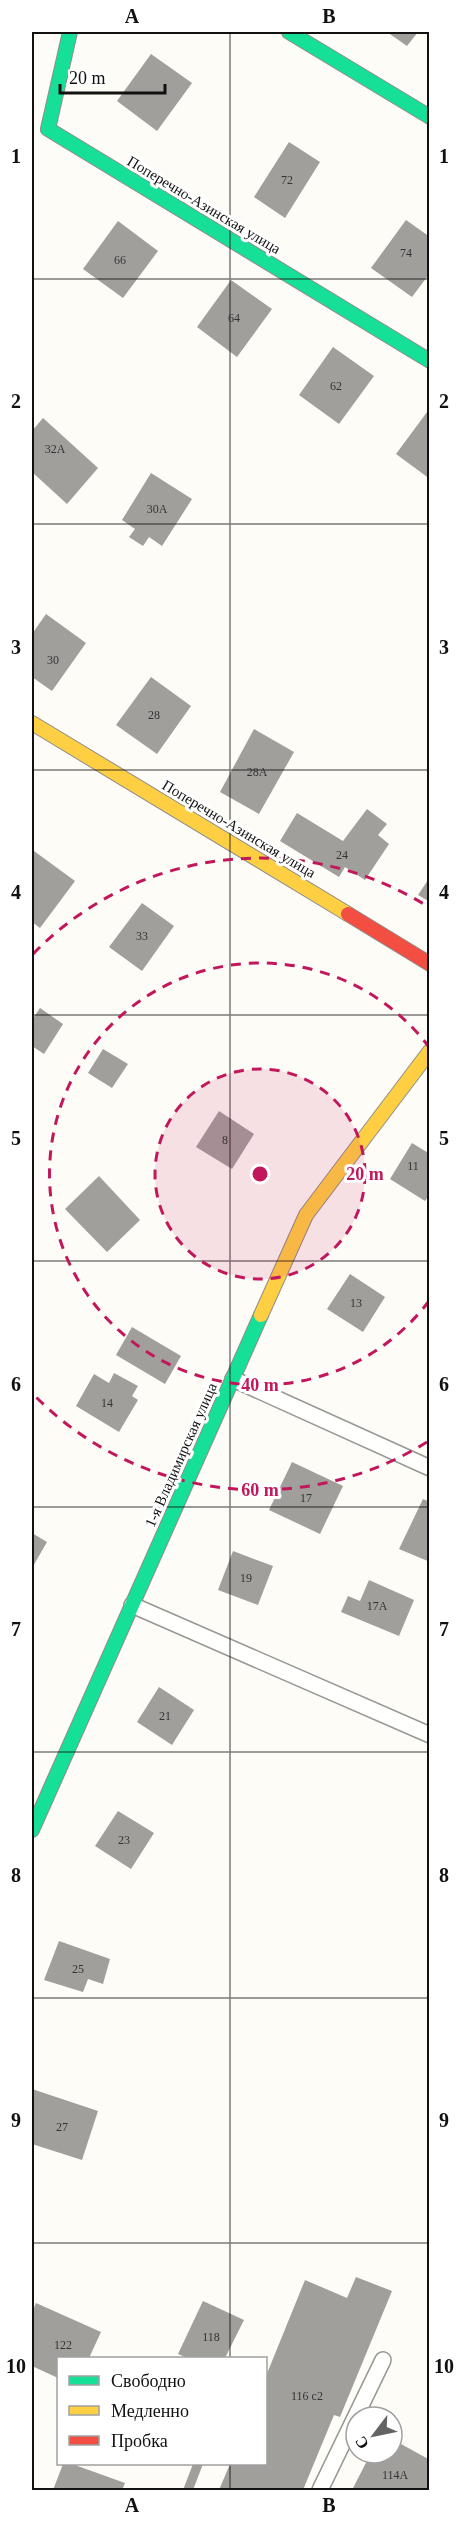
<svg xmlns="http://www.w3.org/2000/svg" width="461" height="2522" font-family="'Times New Roman',serif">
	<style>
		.building { fill: #a19f9c }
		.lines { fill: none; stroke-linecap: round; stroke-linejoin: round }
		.lane-casing { stroke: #979795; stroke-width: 18 }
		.fast-casing { stroke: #8e8d8b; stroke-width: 16 }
		.slow-casing { stroke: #8e8d8b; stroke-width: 16 }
		.jam-casing { stroke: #8e8d8b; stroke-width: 16 }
		.lane { stroke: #fffffe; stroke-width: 15 }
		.fast { stroke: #16e098; stroke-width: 14 }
		.slow { stroke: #ffcf43; stroke-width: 14 }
		.jam { stroke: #f24e42; stroke-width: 14 }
		.grid { fill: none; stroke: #111; stroke-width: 1.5; stroke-opacity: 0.55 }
		.ring { fill: none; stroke: #c2185b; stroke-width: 3; stroke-dasharray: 10 8 }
		.labels { text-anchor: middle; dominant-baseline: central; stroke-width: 6; stroke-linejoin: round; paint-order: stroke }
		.number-label { font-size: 12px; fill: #353434 }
		.street-label { font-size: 15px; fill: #111; stroke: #fff }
		.centre { fill: #c2185b; stroke: #fff; stroke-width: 3 }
		.ring-label { font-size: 18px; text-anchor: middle; font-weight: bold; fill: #c2185b; stroke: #fff; stroke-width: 6; stroke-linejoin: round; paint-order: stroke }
		.neatline { fill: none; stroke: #111; stroke-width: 2 }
		.grid-label { font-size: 20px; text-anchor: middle; font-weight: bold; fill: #111 }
	</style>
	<rect width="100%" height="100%" fill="#fdfcf7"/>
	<!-- building -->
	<g class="building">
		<path d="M387 32H418L407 46Z"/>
		<path d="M151 54 192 83 157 131 117 101Z"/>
		<path d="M289 142 320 162 285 218 254 197Z"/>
		<path d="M406 220 430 237V273L412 297 371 268Z"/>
		<path d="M118 221 158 251 123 298 83 269Z"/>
		<path d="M231 280 272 309 237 357 197 327Z"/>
		<path d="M333 347 374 376 339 424 299 395Z"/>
		<path d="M430 408V479L396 454Z"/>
		<path d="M43 418 98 468 67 504 32 472V431Z"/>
		<path d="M151 473 192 499 162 546 149 537 143 546 129 537 135 529 122 520Z"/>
		<path d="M46 614 86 643 52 691 32 677V634Z"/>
		<path d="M151 677 191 706 157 754 116 725Z"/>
		<path d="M254 729 294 752 259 814 220 792Z"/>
		<path d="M367 809 387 824 378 835 389 844 365 880 345 867 339 877 280 841 297 813 343 841Z"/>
		<path d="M34 851 75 881 40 928 32 922V855Z"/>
		<path d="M430 877V902L418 895Z"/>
		<path d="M142 903 174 926 142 971 109 947Z"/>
		<path d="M40 1008 63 1024 44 1054 32 1046V1020Z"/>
		<path d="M103 1049 128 1064 112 1088 88 1073Z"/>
		<path d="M219 1111 254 1134 232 1169 196 1147Z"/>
		<path d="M412 1143 430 1154V1194L425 1201 390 1179Z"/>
		<path d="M99 1176 140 1220 107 1252 65 1209Z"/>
		<path d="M350 1274 385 1297 363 1332 327 1309Z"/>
		<path d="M132 1327 181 1356 165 1384 116 1355Z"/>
		<path d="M114 1373 138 1386 132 1396 138 1400 119 1432 76 1406 94 1374 109 1383Z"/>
		<path d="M292 1462 343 1486 320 1534 269 1510Z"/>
		<path d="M423 1499 430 1502V1562L399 1549Z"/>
		<path d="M32 1533 47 1542 32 1568Z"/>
		<path d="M233 1551 273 1566 258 1605 218 1590Z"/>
		<path d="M369 1580 414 1600 399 1636 341 1612 348 1596 360 1601Z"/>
		<path d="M159 1687 194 1710 172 1745 137 1722Z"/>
		<path d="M118 1811 154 1833 131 1869 95 1846Z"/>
		<path d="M59 1941 110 1959 103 1984 88 1979 83 1992 44 1980Z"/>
		<path d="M32 2089 98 2111 82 2160 32 2144Z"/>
		<path d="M356 2277 392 2291 340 2417 334 2415 303 2490H219L230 2464H266V2376L305 2280 347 2298Z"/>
		<path d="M203 2301 244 2320 225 2358H188L178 2354Z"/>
		<path d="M36 2303 101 2332 89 2358H58V2378L32 2366V2313Z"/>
		<path d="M392 2439 430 2460V2490H352L371 2453H392Z"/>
		<path d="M63 2464H72L125 2483 122 2490H53Z"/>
		<path d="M193 2464H203L193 2490H183Z"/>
	</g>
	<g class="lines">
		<defs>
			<g id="lane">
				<path d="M233 1379 430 1468"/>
				<path d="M132 1605 430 1735"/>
				<path d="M320 2490 383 2360"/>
			</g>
			<g id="fast">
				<path d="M70 32 48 129 430 361"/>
				<path d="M289 32 430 117"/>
				<path d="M32 1830 261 1315"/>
			</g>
			<g id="slow">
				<path d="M32 723 348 914"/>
				<path d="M261 1315 306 1215 430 1051"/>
			</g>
			<path id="jam" d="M348 914 430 964"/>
		</defs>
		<!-- lane casing -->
		<use href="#lane" class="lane-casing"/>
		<!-- fast casing -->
		<use href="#fast" class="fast-casing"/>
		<!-- slow casing -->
		<use href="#slow" class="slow-casing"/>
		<!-- jam casing -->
		<use href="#jam" class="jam-casing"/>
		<!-- lane -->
		<use href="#lane" class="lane"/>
		<!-- fast -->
		<use href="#fast" class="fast"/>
		<!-- slow -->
		<use href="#slow" class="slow"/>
		<!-- jam -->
		<use href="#jam" class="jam"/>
	</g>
	<!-- grid -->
	<path class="grid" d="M230 32V2358M32 279H430M32 524H430M32 770H430M32 1015H430M32 1261H430M32 1507H430M32 1752H430M32 1998H430M32 2243H430M230 2464V2490"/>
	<!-- distance rings -->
	<circle cx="260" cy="1174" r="105" fill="#c2185b" fill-opacity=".12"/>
	<g class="ring">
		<circle cx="260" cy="1174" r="105"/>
		<path d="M429 1301A211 211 0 1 1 429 1047"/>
		<path d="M427 1442A316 316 0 0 1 33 1394M33 954A316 316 0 0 1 427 906"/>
	</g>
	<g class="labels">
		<!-- number labels -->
		<g class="number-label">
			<text x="287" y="180">72</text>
			<text x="406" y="253">74</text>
			<text x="120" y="260">66</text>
			<text x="234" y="318">64</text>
			<text x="336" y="386">62</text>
			<text x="55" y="449">32А</text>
			<text x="157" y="509">30А</text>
			<text x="53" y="660">30</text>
			<text x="154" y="715">28</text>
			<text x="257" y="772">28А</text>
			<text x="342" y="855">24</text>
			<text x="142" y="936">33</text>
			<text x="225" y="1140">8</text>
			<text x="413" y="1166">11</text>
			<text x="356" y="1303">13</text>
			<text x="107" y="1403">14</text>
			<text x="306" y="1498">17</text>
			<text x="246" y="1578">19</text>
			<text x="377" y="1606">17А</text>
			<text x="165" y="1716">21</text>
			<text x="124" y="1840">23</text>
			<text x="78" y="1969">25</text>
			<text x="62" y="2127">27</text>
			<text x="211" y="2337">118</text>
			<text x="63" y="2345">122</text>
			<text x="307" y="2396">116 с2</text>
			<text x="395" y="2475">114А</text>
		</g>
		<!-- street labels -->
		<g class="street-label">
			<text transform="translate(204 205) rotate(31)">Поперечно-Азинская улица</text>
			<text transform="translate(239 829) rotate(31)">Поперечно-Азинская улица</text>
			<text transform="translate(181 1455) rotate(-66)">1-я Владимирская улица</text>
		</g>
	</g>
	<circle cx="260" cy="1174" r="9" class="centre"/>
	<g class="ring-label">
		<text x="365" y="1180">20 m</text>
		<text x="260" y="1391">40 m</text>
		<text x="260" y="1496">60 m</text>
	</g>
	<!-- border -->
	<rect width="461" height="2522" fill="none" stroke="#ffffff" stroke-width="66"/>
	<!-- legend -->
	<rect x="57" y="2357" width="210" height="108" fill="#ffffff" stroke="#a0a0a0" stroke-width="1.5"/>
	<rect x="69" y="2376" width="30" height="9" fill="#16e098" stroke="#a0a0a0" stroke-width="1.5"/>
	<text x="111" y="2387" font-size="18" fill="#111111">Свободно</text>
	<rect x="69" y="2406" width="30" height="9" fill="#ffcf43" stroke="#a0a0a0" stroke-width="1.5"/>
	<text x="111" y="2417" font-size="18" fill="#111111">Медленно</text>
	<rect x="69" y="2436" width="30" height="9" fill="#f24e42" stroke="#a0a0a0" stroke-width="1.5"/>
	<text x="111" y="2447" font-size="18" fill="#111111">Пробка</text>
	<!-- north arrow -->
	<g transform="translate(374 2435) rotate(238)"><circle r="28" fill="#ffffff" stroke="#a0a0a0" stroke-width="1.5"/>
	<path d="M0-4.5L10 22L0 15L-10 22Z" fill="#646362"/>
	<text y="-9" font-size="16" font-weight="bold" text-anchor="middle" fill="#111111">С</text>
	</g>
	<!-- scale -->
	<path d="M60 84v9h105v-9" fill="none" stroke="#111111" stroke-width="3"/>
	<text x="69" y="84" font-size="18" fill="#111111" stroke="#ffffff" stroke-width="4.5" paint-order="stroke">20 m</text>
	<rect x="33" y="33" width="395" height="2456" class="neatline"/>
	<g class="grid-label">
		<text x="132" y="23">A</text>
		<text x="329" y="23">B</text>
		<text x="16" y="163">1</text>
		<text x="444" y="163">1</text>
		<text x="16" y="408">2</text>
		<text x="444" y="408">2</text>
		<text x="16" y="654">3</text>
		<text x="444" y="654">3</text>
		<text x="16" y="899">4</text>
		<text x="444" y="899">4</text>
		<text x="16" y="1145">5</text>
		<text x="444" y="1145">5</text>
		<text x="16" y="1391">6</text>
		<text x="444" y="1391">6</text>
		<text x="16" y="1636">7</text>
		<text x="444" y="1636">7</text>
		<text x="16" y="1882">8</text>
		<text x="444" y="1882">8</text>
		<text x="16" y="2127">9</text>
		<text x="444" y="2127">9</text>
		<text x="16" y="2373">10</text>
		<text x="444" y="2373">10</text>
		<text x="132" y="2512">A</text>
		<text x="329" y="2512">B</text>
	</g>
</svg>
